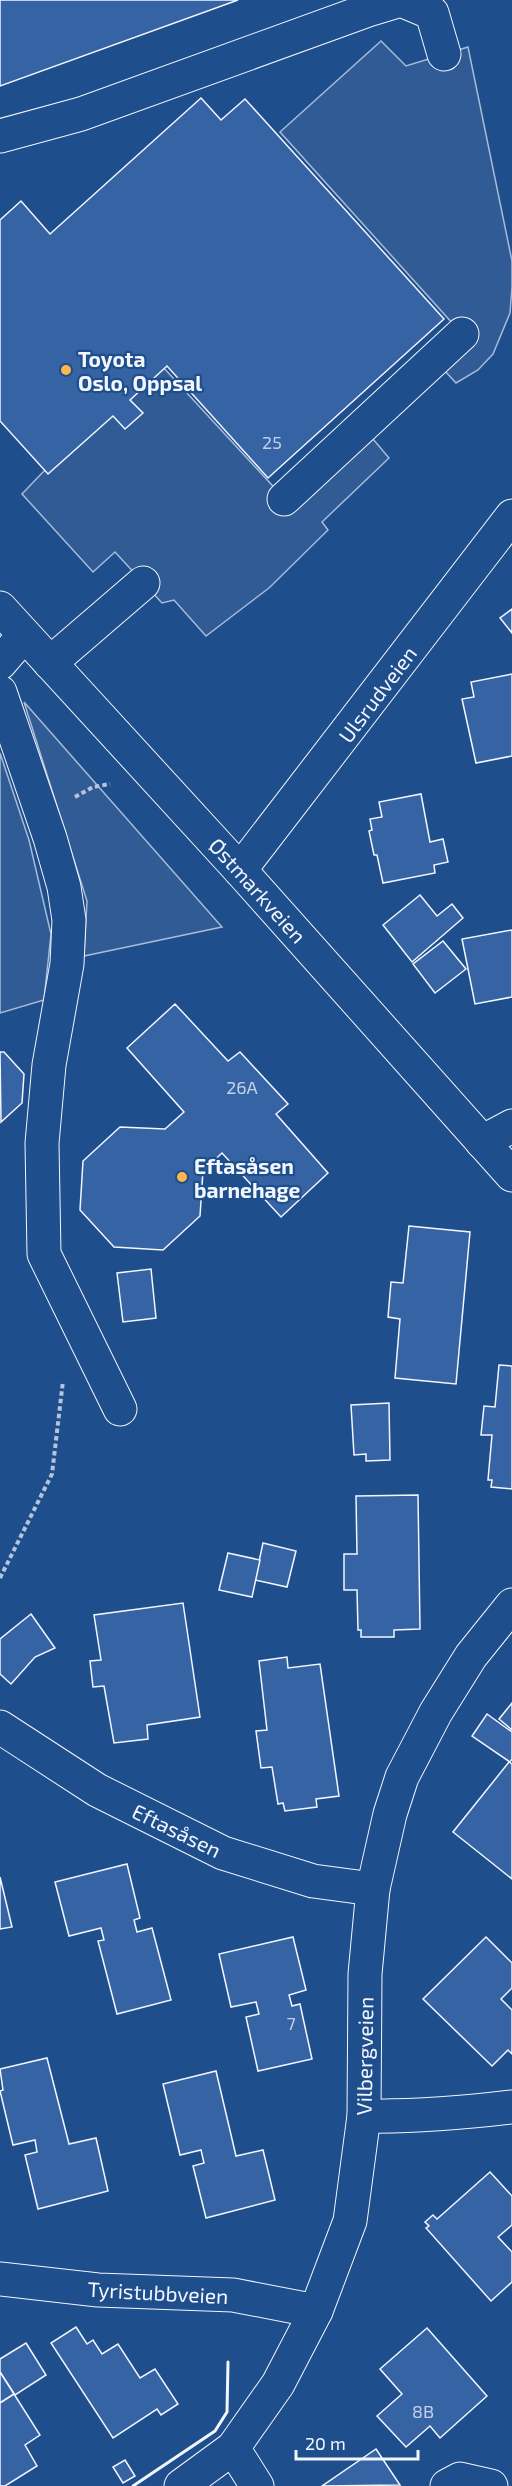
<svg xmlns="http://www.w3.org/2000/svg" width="512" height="2486" font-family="'Exo 2',sans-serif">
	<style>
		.built { fill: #305b95; stroke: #a8bbd7; stroke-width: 1.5 }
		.building { fill: #3563a3; stroke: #f2f6ff; stroke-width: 1.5 }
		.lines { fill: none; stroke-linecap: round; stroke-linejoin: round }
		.minor-casing { stroke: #f2f6ff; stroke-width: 35 }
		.path { stroke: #b3c4dc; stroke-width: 4; stroke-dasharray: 4.5 3; stroke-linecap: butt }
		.minor { stroke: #1f4e8c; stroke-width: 33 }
		.wall { stroke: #f2f6ff; stroke-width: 3 }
		.poi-dot { fill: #ffb74d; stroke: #1f4e8c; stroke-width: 2 }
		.labels { text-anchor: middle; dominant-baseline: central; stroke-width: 4.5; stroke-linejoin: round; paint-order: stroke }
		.number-label { font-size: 18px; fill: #c3d1e8 }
		.poi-label { font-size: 21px; font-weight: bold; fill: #f2f6ff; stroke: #1f4e8c; text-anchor: start }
		.street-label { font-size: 21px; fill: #f2f6ff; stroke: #1f4e8c }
	</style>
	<rect width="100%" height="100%" fill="#1f4e8c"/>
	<!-- built -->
	<g class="built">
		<path d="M381 41 406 66 468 47 512 261V287L510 313 493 354 478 370 456 383 444 370 472 345 280 132Z"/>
		<path d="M162 366 294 509 373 439 389 458 322 522 328 530 269 588 206 636 174 600 162 603 115 552 93 572 22 494 42 473Z"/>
		<path d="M24 702 222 927 84 956 87 901Z"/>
		<path d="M0 753 29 840 51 934 44 1000 0 1013Z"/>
	</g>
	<!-- building -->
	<g class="building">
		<path d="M0 0H238L0 86Z"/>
		<path d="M201 98 221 120 245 99 444 319 268 478 167 366 130 400 143 413 125 429 113 416 48 474 0 421V220L21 201 50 234Z"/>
		<path d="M512 609V633L500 618Z"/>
		<path d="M512 674V756L476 763 462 699 474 697 471 682Z"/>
		<path d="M421 794 430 842 443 839 448 862 434 865 435 873 383 883 377 855H374L369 831 372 830 370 819 382 817 379 802Z"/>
		<path d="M420 895 437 916 452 904 463 918 412 962 383 925Z"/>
		<path d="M512 930V997L475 1004 462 939Z"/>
		<path d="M443 941 466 969 435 993 413 964Z"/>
		<path d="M175 1004 228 1061 240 1052 288 1104 276 1114 328 1173 281 1217 222 1153 203 1171 200 1216 163 1250 114 1247 80 1210 83 1161 120 1127 165 1129 184 1112 127 1048Z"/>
		<path d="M0 1052H4L24 1074 22 1103 1 1122Z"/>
		<path d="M409 1226 470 1232 456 1384 395 1378 400 1319 388 1317 391 1282 403 1283Z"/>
		<path d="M151 1269 156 1318 123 1322 117 1273Z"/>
		<path d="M499 1365 512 1366V1489L491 1487 492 1480H488L492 1435H481L484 1406 495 1407Z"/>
		<path d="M389 1403 390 1460 366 1461V1454L354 1455 351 1405Z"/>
		<path d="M418 1495 420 1629 394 1630V1637H361V1630H358L357 1590H344V1554H357L356 1496Z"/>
		<path d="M263 1543 296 1551 287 1587 255 1580Z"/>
		<path d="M228 1553 260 1560 252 1597 219 1590Z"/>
		<path d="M183 1603 200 1717 147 1725 148 1739 114 1743 104 1686 93 1687 90 1661 101 1660 94 1615Z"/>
		<path d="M31 1614 55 1648 35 1657 11 1684 0 1674V1639Z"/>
		<path d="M287 1657 288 1668 320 1664 339 1796 316 1799 317 1807 285 1811 283 1803 278 1804 272 1767 261 1768 256 1731 267 1730 259 1661Z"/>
		<path d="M512 1703V1730L499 1719Z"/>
		<path d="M487 1714 512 1732V1759L510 1762 472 1736Z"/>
		<path d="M509 1762 512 1764V1879L453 1832Z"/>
		<path d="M127 1864 140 1918 134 1920 137 1932 152 1928 171 2000 117 2014 98 1941 104 1940 101 1928 69 1936 55 1882Z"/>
		<path d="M0 1877 12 1927 0 1929Z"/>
		<path d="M293 1937 306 1990 289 1995 292 2006 300 2004 312 2059 258 2071 246 2017 259 2014 256 2002 231 2007 219 1954Z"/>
		<path d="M486 1937 512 1963V1988L501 1999 512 2010V2054L508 2050 492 2066 423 1999Z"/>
		<path d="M47 2058 69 2144 96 2138 108 2191 38 2209 25 2155 37 2152 35 2140 13 2145 0 2091 3 2090 0 2069Z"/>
		<path d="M216 2071 236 2156 263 2150 275 2200 206 2218 193 2166 204 2163 201 2150 180 2155 163 2084Z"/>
		<path d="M490 2172 512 2196V2225L498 2237 512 2252V2282L491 2301 426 2228 429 2226 425 2222 433 2215 437 2219Z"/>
		<path d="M76 2327 87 2344 93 2340 102 2354 118 2344 140 2378 155 2369 178 2404 161 2415 157 2409 113 2438 51 2343Z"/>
		<path d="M427 2328 487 2396 440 2438 430 2426 406 2447 377 2416 402 2394 380 2369Z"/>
		<path d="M26 2343 46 2375 15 2395 0 2372V2359Z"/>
		<path d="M0 2372 14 2394 0 2403Z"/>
		<path d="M14 2394 40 2435 25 2445 37 2466 5 2486H0V2403Z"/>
		<path d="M376 2449 400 2485 322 2486Z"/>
		<path d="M125 2460 135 2476 123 2483 113 2467Z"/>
	</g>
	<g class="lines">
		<defs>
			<g id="minor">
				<path d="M0 136 81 114 368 10 401 0 432 13 444 54"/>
				<path d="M284 499 462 334"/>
				<path d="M0 608 240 870 512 1175"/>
				<path d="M0 663 24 635"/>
				<path d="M50 663 143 583"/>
				<path d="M0 692 50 838 64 887 69 920 67 964 49 1065 42 1143 44 1254 120 1409"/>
				<path d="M240 870 512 516"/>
				<path d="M482 1142 512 1126"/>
				<path d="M0 1727 97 1790 223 1853 313 1881 373 1889"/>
				<path d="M364 2116C414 2117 462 2113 512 2107"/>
				<path d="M0 2279 98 2290 233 2295 316 2311"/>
				<path d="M233 2448 257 2486"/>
				<path d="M181 2486 233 2448 278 2384 316 2311 350 2221 364 2116 365 1974 373 1889 390 1814 402 1777 436 1712 471 1656 512 1605"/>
				<path d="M447 2486 460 2479 491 2486"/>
			</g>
		</defs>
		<!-- minor casing -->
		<use href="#minor" class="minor-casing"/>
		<!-- path -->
		<g class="path">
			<path d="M75 797 93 787 110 784"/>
			<path d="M0 1578 52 1474 63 1381"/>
		</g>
		<!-- minor -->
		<use href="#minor" class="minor"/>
		<!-- wall -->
		<path class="wall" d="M133 2486 215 2431 227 2412 228 2362"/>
	</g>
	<!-- markers -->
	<g class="poi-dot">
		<circle cx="66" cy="370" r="6"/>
		<circle cx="182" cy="1177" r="6"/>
	</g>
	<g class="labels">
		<!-- number labels -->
		<g class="number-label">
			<text x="272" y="442">25</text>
			<text x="242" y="1087">26A</text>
			<text x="291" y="2023">7</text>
			<text x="423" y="2411">8B</text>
		</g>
		<!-- poi labels -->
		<g class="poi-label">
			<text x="78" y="358">Toyota<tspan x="78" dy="24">Oslo, Oppsal</tspan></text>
			<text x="194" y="1165">Eftasåsen<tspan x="194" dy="24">barnehage</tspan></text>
		</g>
		<!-- street labels -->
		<g class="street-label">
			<text transform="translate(377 694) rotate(-53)">Ulsrudveien</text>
			<text transform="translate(258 890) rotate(48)">Østmarkveien</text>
			<text transform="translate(177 1830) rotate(26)">Eftasåsen</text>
			<text transform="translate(364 2056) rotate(-89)">Vilbergveien</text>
			<text transform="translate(158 2292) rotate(3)">Tyristubbveien</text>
		</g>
	</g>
	<!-- scale -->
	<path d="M296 2450v9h122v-9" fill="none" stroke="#f2f6ff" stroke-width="3"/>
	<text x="305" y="2450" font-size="18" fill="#f2f6ff" stroke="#1f4e8c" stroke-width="4.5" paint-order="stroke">20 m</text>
</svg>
